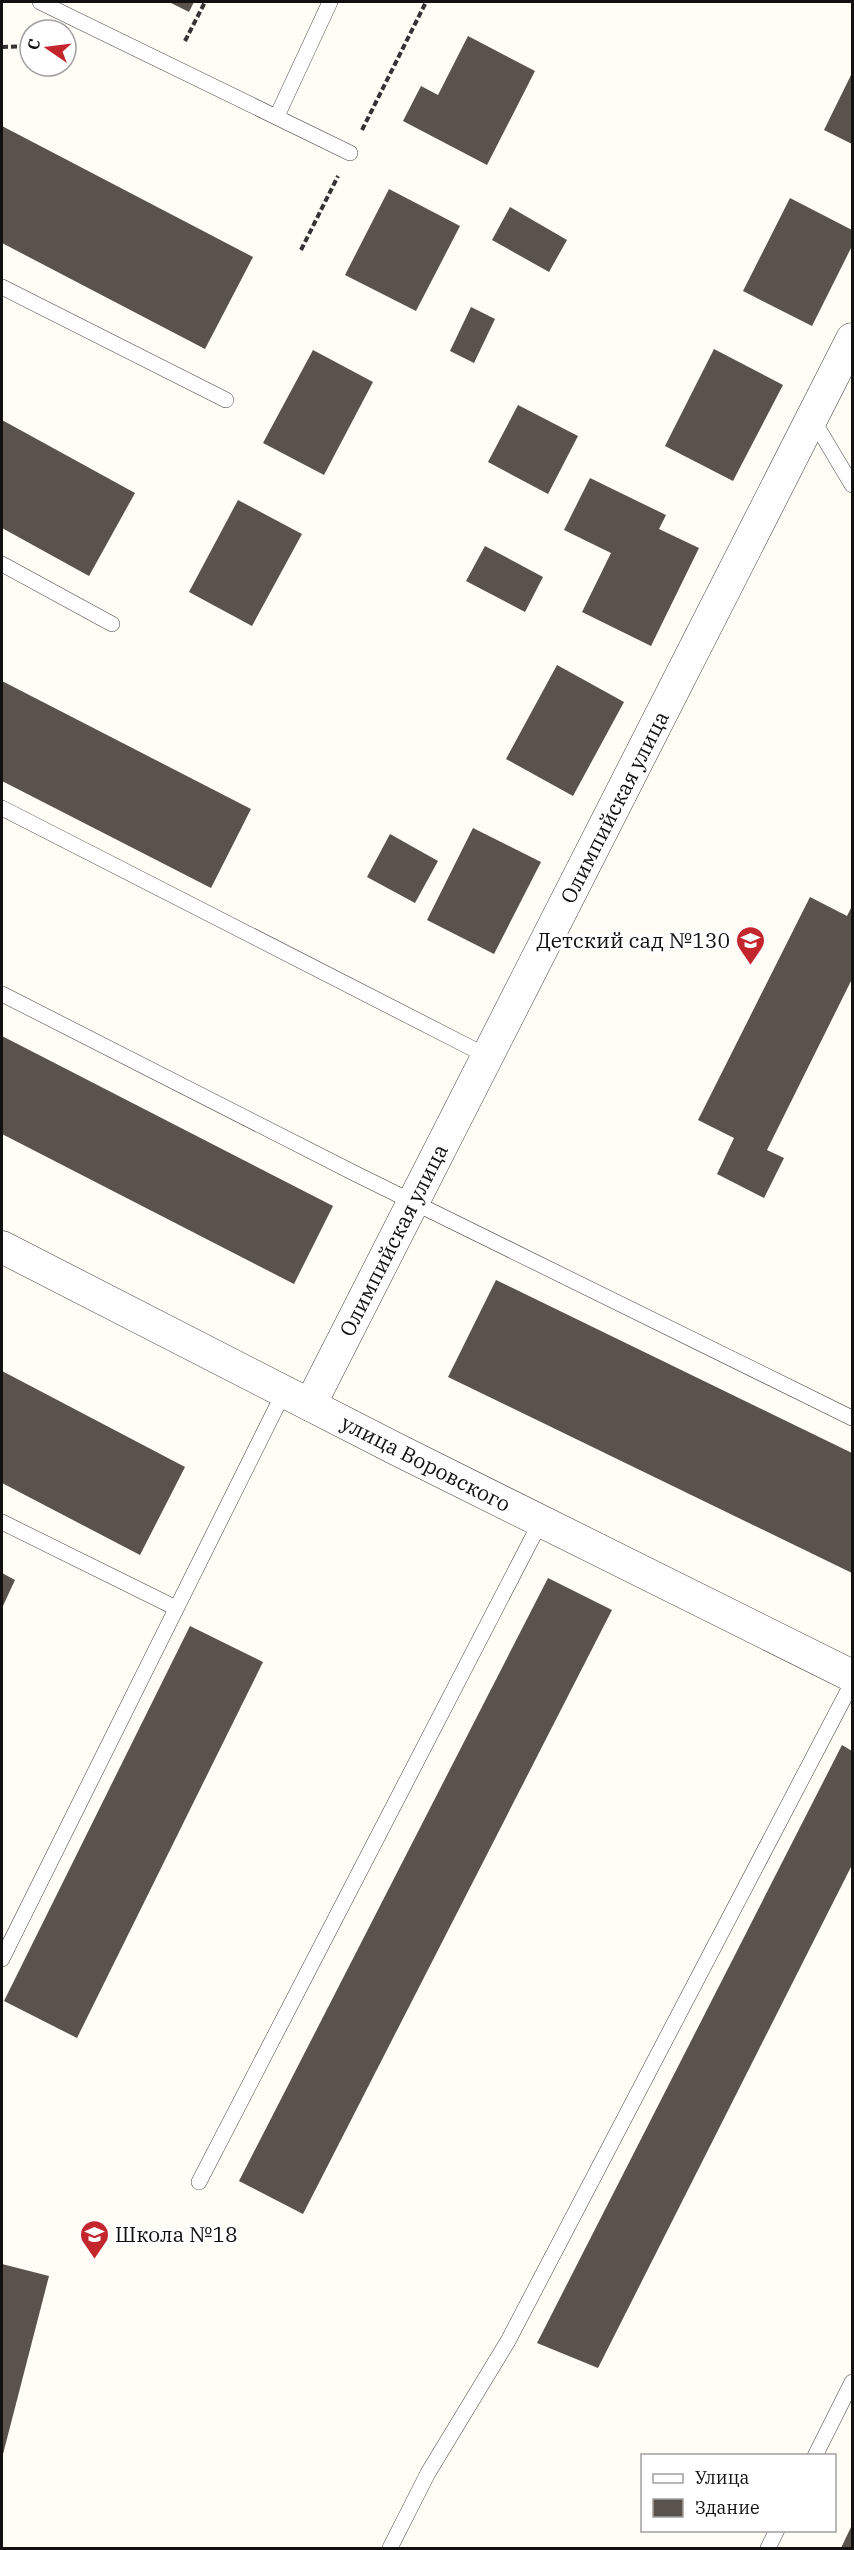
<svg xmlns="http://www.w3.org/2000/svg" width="854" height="2550" font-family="'IBM Plex Serif',serif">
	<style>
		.building { fill: #5a524d }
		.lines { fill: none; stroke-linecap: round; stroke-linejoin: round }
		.service-casing { stroke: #444; stroke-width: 16 }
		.minor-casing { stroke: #444; stroke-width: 33 }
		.path { stroke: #333; stroke-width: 4; stroke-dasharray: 6 3; stroke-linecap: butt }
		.service { stroke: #fff; stroke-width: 15 }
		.minor { stroke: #fff; stroke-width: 32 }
		.labels { text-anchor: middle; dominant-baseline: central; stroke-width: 6; stroke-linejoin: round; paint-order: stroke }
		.street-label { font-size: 21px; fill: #111; stroke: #fff }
		.poi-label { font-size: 21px; fill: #111; stroke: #fff; text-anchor: end }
	</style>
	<rect width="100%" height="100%" fill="#fffdf5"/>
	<!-- building -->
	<g class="building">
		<path d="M169 2H194L189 12Z"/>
		<path d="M468 36 535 71 487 165 403 121 421 86 438 95Z"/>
		<path d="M852 73V144L824 130Z"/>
		<path d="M2 126 253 257 205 349 2 243Z"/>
		<path d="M389 189 460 226 416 311 345 275Z"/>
		<path d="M790 198 852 230V246L812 326 743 291Z"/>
		<path d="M510 207 567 240 549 272 492 240Z"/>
		<path d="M471 307 495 319 474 363 450 351Z"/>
		<path d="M714 349 783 385 733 481 665 446Z"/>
		<path d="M313 350 373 382 324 475 263 443Z"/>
		<path d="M518 405 578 436 548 494 488 462Z"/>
		<path d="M2 420 135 493 89 576 2 528Z"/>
		<path d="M590 478 666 515 659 529 699 548 651 646 582 612 611 553 564 530Z"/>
		<path d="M238 500 302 534 252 626 189 592Z"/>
		<path d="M485 546 543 577 525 612 466 581Z"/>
		<path d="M557 665 624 702 573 796 506 759Z"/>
		<path d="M2 681 251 809 211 888 2 781Z"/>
		<path d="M473 828 541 862 494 954 427 920Z"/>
		<path d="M390 834 438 861 415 903 367 877Z"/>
		<path d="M810 897 847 916 852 906V979L767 1150 784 1158 764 1198 717 1174 734 1138 698 1120Z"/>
		<path d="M2 1036 333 1206 294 1284 2 1134Z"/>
		<path d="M496 1280 852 1453V1573L448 1377Z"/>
		<path d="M2 1371 185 1467 140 1555 2 1483Z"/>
		<path d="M2 1573 15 1580 2 1608Z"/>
		<path d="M548 1578 612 1610 303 2214 239 2181Z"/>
		<path d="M190 1626 263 1662 77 2038 4 2001Z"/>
		<path d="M842 1745 852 1751V1865L598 2368 537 2343Z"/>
		<path d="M2 2264 49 2276 2 2458Z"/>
		<path d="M852 2525V2548H841Z"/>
	</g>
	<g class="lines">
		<defs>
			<g id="service">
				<path d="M40 2 350 153"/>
				<path d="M277 116 330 2"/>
				<path d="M2 287 226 400"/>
				<path d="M812 418 852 485"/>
				<path d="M2 564 112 624"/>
				<path d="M2 808 487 1056"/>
				<path d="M2 994 356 1174 852 1418"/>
				<path d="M2 1522 176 1608"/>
				<path d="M2 1959 284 1392"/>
				<path d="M199 2182 541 1521"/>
				<path d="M815 2456 852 2382"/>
				<path d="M390 2548 428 2473 508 2341 852 1683"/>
				<path d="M768 2548 777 2530"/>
			</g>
			<g id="minor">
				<path d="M2 1247 398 1450 852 1676"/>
				<path d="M310 1405 852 339"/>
			</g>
		</defs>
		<!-- service casing -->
		<use href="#service" class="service-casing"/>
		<!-- minor casing -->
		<use href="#minor" class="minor-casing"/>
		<!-- path -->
		<g class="path">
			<path d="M185 41 205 2"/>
			<path d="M2 47 30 46"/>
			<path d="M362 130 426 2"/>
			<path d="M301 250 338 176"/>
		</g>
		<!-- service -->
		<use href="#service" class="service"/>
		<!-- minor -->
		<use href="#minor" class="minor"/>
	</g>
	<!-- icons -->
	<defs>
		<symbol id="school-pin" viewBox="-11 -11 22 30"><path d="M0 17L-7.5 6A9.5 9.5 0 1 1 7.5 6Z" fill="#c4262e" stroke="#fff"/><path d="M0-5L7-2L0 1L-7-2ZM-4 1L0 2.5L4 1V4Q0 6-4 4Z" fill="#fff"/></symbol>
	</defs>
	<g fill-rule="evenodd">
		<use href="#school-pin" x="734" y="924" width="33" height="45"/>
		<use href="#school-pin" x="78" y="2218" width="33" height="45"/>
	</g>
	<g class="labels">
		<!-- street labels -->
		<g class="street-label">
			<text transform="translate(614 807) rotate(-63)">Олимпийская улица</text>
			<text transform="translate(393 1240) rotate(-63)">Олимпийская улица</text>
			<text transform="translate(426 1463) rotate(27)">улица Воровского</text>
		</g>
		<!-- poi labels -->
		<g class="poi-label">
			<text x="730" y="940">Детский сад №130</text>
			<text x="115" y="2234" text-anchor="start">Школа №18</text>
		</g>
	</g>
	<!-- border -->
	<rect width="854" height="2550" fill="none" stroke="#111111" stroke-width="6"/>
	<!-- legend -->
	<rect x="641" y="2454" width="195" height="78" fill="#ffffff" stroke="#a0a0a0" stroke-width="1.5"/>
	<rect x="653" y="2474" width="30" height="9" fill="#ffffff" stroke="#a0a0a0" stroke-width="1.5"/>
	<text x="695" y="2484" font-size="18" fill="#111111">Улица</text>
	<rect x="653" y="2499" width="30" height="18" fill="#5a524d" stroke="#a0a0a0" stroke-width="1.5"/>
	<text x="695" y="2514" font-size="18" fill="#111111">Здание</text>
	<!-- north arrow -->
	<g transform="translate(48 48) rotate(284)"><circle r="28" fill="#ffffff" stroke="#a0a0a0" stroke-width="1.5"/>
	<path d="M0-4.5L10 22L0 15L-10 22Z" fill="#c4262e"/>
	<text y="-9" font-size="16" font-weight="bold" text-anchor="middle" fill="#111111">С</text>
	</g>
</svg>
